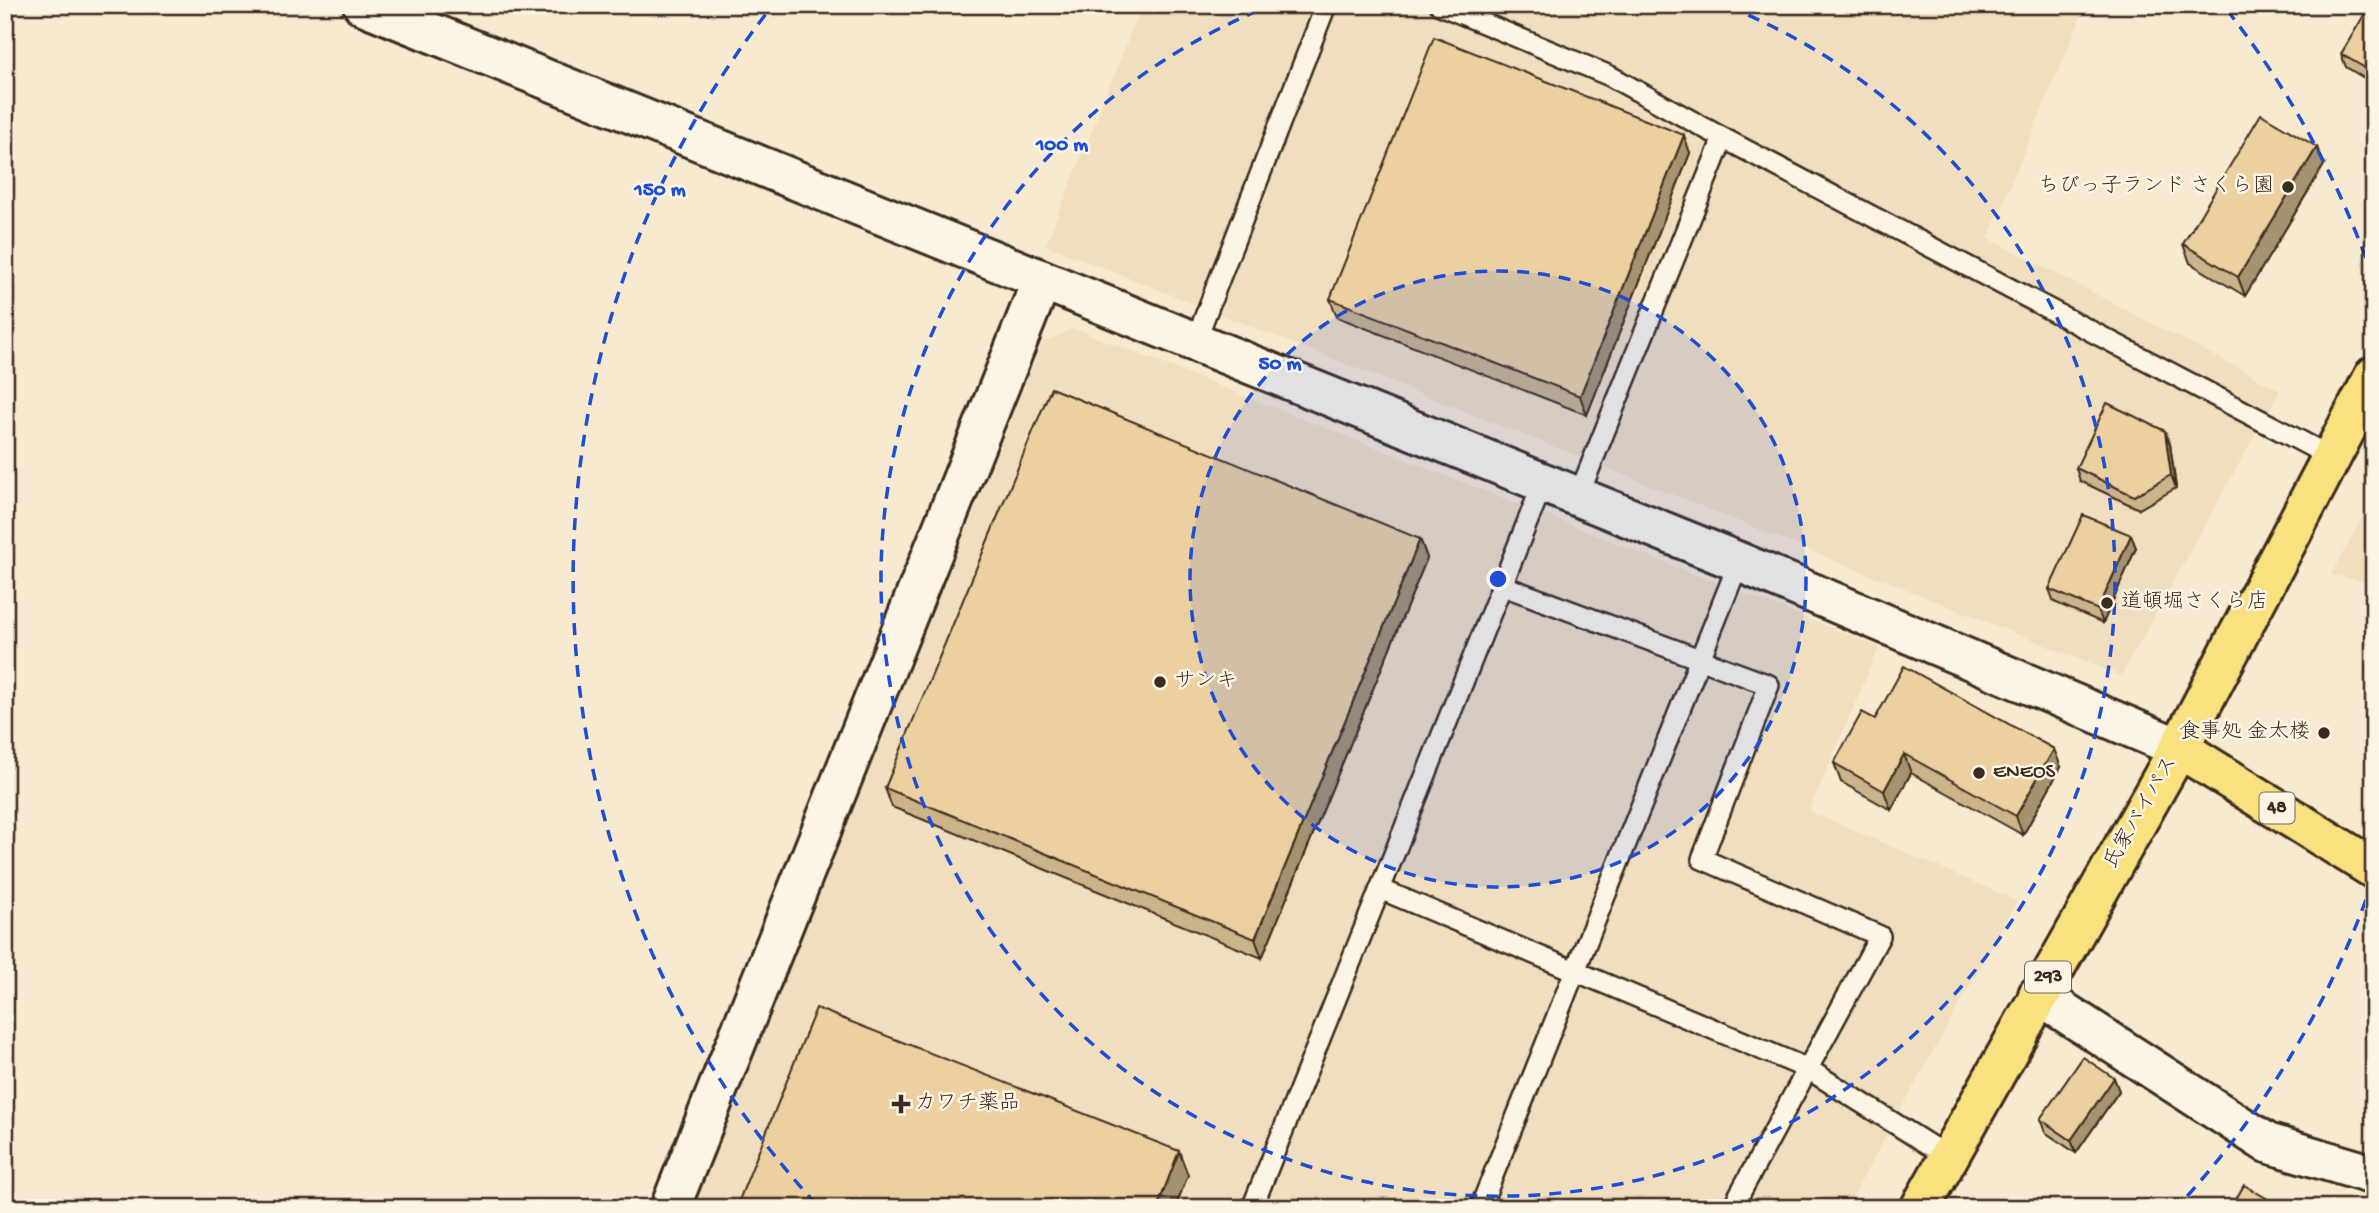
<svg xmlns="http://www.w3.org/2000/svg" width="2379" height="1213" font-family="'Gochi Hand','Klee One',sans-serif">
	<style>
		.built { fill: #f0debf }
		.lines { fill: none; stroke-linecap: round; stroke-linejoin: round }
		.service-casing { stroke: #3b2a1e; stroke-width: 24 }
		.minor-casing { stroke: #3b2a1e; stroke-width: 44 }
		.tertiary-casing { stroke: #3b2a1e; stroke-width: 44 }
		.primary-casing { stroke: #3b2a1e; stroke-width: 44 }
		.trunk-casing { stroke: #3b2a1e; stroke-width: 44 }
		.service { stroke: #fcf5e5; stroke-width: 19 }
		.minor { stroke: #fcf5e5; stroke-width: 38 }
		.tertiary { stroke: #fcf5e5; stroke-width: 38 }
		.primary { stroke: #fae180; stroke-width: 38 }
		.trunk { stroke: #fae180; stroke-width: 38 }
		.wall { fill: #cbb38a; stroke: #3b2a1e; stroke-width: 2 }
		.shaded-wall { fill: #a59270; stroke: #3b2a1e; stroke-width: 2 }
		.building { fill: #ecd0a0; stroke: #3b2a1e; stroke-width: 2 }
		.ring { fill: none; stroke: #1d4ed8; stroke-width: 3.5; stroke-dasharray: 12 9 }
		.poi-dot { fill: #3b2a1e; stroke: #fcf5e5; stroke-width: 2.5 }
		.labels { text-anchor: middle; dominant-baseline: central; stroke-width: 5; stroke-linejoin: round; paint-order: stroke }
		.shield { fill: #fcf5e5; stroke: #75675a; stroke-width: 2 }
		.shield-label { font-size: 19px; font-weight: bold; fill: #3b2a1e }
		.poi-label { font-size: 21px; fill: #3b2a1e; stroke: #fcf5e5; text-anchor: start }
		.street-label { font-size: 21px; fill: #3b2a1e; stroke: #fcf5e5 }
		.centre { fill: #1d4ed8; stroke: #fcf5e5; stroke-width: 3.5 }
		.ring-label { font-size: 21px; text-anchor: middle; font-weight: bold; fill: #1d4ed8; stroke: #fcf5e5; stroke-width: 5; stroke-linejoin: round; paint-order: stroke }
	</style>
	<rect width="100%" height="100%" fill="#f7ead0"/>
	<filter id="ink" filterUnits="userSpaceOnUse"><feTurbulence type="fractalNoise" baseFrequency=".0143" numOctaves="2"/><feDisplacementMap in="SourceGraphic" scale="14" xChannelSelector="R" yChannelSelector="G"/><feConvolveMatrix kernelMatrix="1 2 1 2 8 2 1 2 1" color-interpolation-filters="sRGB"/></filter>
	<g filter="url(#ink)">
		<!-- built -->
		<g class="built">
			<path d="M1142 5H2086L1988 238 2280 390 2121 676 1590 461 1046 245Z"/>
			<path d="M1073 328 1879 647 1809 811 2017 901 1846 1208H692L1042 343Z"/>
			<path d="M2374 496V583L2331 575Z"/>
		</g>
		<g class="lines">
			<defs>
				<g id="service">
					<path d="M1440 5 1610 76 1723 138 2331 457"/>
					<path d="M1195 342 1326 5"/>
					<path d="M1578 497 1723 138"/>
					<path d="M1501 585 1769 685 1702 859 1880 936 1732 1208"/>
					<path d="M1380 889 1808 1069 1948 1157"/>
					<path d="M1252 1208 1543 483"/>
					<path d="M1480 1208 1739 562"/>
				</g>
				<g id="minor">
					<path d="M2038 995 2267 1143 2374 1175"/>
					<path d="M670 1208 1042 280"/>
				</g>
				<path id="tertiary" d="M363 5 1739 562 2179 748"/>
				<path id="primary" d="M2179 748 2374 869"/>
				<path id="trunk" d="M1920 1208 2179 748 2374 376"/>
			</defs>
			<!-- service casing -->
			<use href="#service" class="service-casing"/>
			<!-- minor casing -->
			<use href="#minor" class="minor-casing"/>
			<!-- tertiary casing -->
			<use href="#tertiary" class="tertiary-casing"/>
			<!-- primary casing -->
			<use href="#primary" class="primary-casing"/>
			<!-- trunk casing -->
			<use href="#trunk" class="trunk-casing"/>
			<!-- service -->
			<use href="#service" class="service"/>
			<!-- minor -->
			<use href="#minor" class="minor"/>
			<!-- tertiary -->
			<use href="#tertiary" class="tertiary"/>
			<!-- primary -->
			<use href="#primary" class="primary"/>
			<!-- trunk -->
			<use href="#trunk" class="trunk"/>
		</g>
		<!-- wall -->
		<g class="wall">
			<path d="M2374 5V84L2346 67 2341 54Z"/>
			<path d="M1690 153 1587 415 1337 317 1330 299Z"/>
			<path d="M2324 165 2245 296 2190 263 2183 244Z"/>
			<path d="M2165 431 2170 444 2176 488 2139 509 2080 481 2076 468Z"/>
			<path d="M2131 535 2136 548 2103 623 2054 602 2049 589Z"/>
			<path d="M1420 539 1427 558 1262 958 892 807 885 788Z"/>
			<path d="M1875 719 2061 767 2023 835 1911 773 1891 810 1841 782 1834 763Z"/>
			<path d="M2114 1078 2119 1091 2076 1153 2045 1132 2040 1119Z"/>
		</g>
		<!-- shaded-wall -->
		<g class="shaded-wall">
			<path d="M1684 135 1690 153 1587 415 1580 396Z"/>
			<path d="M2317 147 2324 165 2245 296 2238 277Z"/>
			<path d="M2165 431 2170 444 2176 488 2171 475Z"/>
			<path d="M2131 535 2136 548 2103 623 2098 610Z"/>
			<path d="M1420 539 1427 558 1262 958 1255 939Z"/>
			<path d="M2054 749 2061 767 2023 835 2016 816Z"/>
			<path d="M1904 754 1911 773 1891 810 1884 791Z"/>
			<path d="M2114 1078 2119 1091 2076 1153 2071 1140Z"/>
			<path d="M1179 1151 1188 1175 1175 1208H1157Z"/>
		</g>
		<!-- building -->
		<g class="building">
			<path d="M2370 5H2374V73L2341 54Z"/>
			<path d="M1434 37 1684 135 1580 396 1330 299Z"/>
			<path d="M2261 114 2317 147 2238 277 2183 244Z"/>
			<path d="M1051 388 1420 539 1255 939 885 788Z"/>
			<path d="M2107 403 2165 431 2171 475 2134 496 2076 468Z"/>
			<path d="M2083 515 2131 535 2098 610 2049 589Z"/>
			<path d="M1904 666 2054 749 2016 816 1904 754 1884 791 1834 763 1862 712 1875 719Z"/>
			<path d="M816 1008 1179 1151 1157 1208H736Z"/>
			<path d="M2083 1057 2114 1078 2071 1140 2040 1119Z"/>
			<path d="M2244 1185 2283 1208H2231Z"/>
		</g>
	</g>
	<!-- distance rings -->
	<circle cx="1498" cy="579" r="308" fill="#1d4ed8" fill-opacity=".12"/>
	<g class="ring">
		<circle cx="1498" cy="579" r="308"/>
		<path d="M1729 7A617 617 0 1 1 1267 7"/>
		<path d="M2373 880A925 925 0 0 1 2180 1204M816 1204A925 925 0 0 1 769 10M2227 10A925 925 0 0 1 2373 278"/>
	</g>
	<!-- markers -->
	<g class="poi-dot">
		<circle cx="2288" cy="187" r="7"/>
		<circle cx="2107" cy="603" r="7"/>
		<circle cx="1160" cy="682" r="7"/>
		<circle cx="2324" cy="733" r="7"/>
		<circle cx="1979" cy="773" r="7"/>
		<path d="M897.5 1093.5h7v7h7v7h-7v7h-7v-7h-7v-7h7z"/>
	</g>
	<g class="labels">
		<!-- shield labels -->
		<g class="shield">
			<rect x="2259.5" y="792.5" width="35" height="31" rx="5"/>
			<rect x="2025" y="961.5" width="46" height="31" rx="5"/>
		</g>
		<g class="shield-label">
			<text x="2277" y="808">48</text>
			<text x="2048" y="977">293</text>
		</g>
		<!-- poi labels -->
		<g class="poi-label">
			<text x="2274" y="187" text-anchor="end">ちびっ子ランド さくら園</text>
			<text x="2121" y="603">道頓堀さくら店</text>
			<text x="1174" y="682">サンキ</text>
			<text x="2310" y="733" text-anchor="end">食事処 金太楼</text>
			<text x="1993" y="773">ENEOS</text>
			<text x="915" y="1104">カワチ薬品</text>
		</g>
		<!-- street labels -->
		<g class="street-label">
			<text transform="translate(2142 813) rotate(-60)">氏家バイパス</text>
		</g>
	</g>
	<circle cx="1498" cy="579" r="10" class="centre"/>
	<g class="ring-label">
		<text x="1062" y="150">100 m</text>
		<text x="660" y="195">150 m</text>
		<text x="1280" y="369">50 m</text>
	</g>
	<!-- margin -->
	<rect width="2379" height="1213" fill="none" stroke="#fcf5e5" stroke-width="28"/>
	<rect x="14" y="14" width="2351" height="1185" fill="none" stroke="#3b2a1e" stroke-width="2.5" filter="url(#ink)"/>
</svg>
